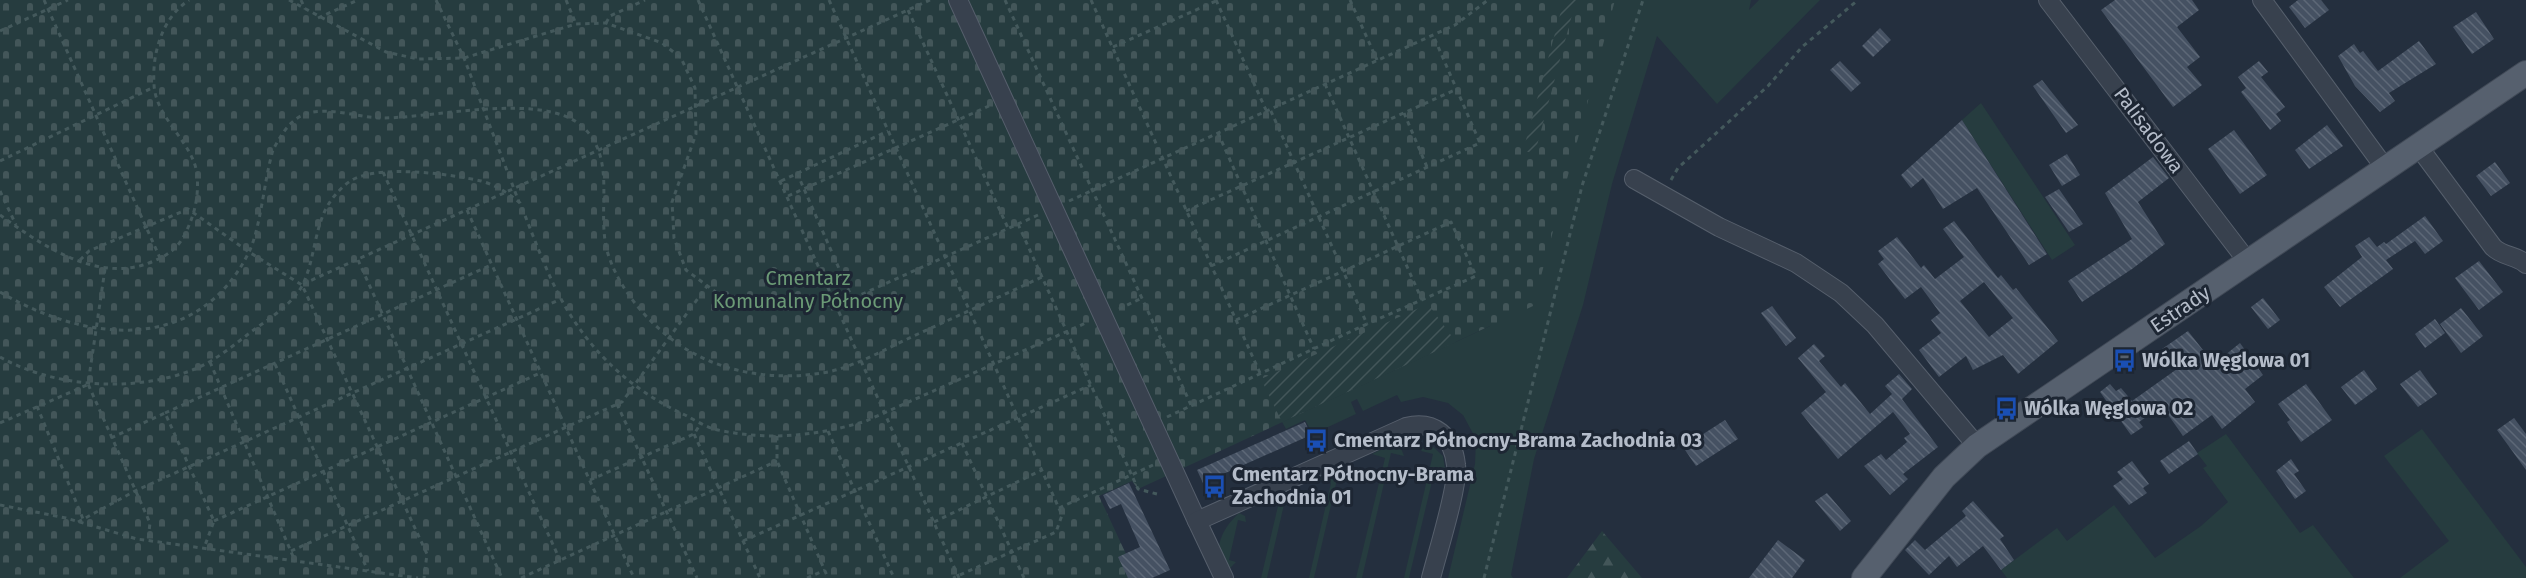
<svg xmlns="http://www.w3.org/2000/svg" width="2526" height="578" font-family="'Fira Sans',sans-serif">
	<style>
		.grass { fill: #263c3f }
		.forest { fill: url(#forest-firs) }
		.cemetery { fill: url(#cemetery-stones) }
		.garden { fill: url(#garden-furrows) }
		.building { fill: url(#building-back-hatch); fill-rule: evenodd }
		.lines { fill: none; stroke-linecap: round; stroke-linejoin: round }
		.minor-casing { stroke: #565f6c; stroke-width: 20 }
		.major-casing { stroke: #414a57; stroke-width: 26 }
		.path { stroke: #44595c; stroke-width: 3; stroke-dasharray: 4.5 4.5; stroke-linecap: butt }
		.minor { stroke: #38414e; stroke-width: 18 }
		.major { stroke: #56606e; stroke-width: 24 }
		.labels { text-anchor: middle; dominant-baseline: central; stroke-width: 6; stroke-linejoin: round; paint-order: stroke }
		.street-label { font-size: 20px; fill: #b4bcc9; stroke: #1d2633 }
		.park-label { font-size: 20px; fill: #6b9a76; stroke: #1d2633 }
		.poi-label { font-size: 20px; font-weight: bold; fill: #b4bcc9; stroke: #1d2633; text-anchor: start }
	</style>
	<defs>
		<pattern id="forest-firs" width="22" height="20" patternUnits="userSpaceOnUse" patternTransform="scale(1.5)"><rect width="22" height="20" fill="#263c3f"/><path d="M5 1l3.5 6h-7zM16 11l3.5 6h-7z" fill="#435659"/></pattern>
		<pattern id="cemetery-stones" width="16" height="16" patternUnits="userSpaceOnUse" patternTransform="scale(1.5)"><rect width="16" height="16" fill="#263c3f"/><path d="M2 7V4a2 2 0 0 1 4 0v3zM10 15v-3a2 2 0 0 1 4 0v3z" fill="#435659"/></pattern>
		<pattern id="garden-furrows" width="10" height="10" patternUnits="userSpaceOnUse" patternTransform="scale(1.5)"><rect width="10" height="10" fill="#263c3f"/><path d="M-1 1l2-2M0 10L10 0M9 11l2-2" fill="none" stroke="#435659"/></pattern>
		<pattern id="building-back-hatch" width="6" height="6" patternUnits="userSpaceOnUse" patternTransform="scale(1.5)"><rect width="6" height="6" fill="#455162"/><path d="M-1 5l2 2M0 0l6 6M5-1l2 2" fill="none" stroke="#5d6877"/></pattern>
	</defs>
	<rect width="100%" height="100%" fill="#242f3e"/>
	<!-- grass -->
	<g class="grass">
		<path d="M1576 0H1751L1749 10 1759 0H1820L1717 104 1657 36 1612 184 1583 305 1534 459 1511 575 1513 578H1448L1475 464 1476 439 1463 415 1448 403 1423 397 1401 402 1397 395 1363 411 1357 399 1351 402 1356 414 1313 434 1305 420 1286 429 1282 422 1490 326Z"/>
		<path d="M1981 103 2075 245 2052 260 1962 120Z"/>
		<path d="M2422 429 2526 567V578H2400L2449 541 2384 456Z"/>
		<path d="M2226 434 2300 533 2313 525 2354 578H2007L2001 570 2057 528 2067 541 2114 505 2155 558 2201 526 2228 502 2203 468 2207 466 2197 453Z"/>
		<path d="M1429 443 1443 456 1446 476 1434 473 1409 578H1404L1433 454 1421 451 1425 444Z"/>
		<path d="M1393 444 1401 448 1404 456 1391 453 1362 578H1356L1385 458 1372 454Z"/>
		<path d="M1335 468 1349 471 1351 478 1338 475 1314 578H1309L1331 483 1319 480 1322 475Z"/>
		<path d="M1293 491 1299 499 1286 496 1267 578H1261L1278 506 1266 503 1284 492Z"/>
		<path d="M1239 513 1245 516 1246 522 1238 520 1229 560 1236 562 1230 568C1208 551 1224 527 1239 513Z"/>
	</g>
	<!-- forest -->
	<path class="forest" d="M1602 531 1642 578H1567Z"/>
	<!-- cemetery -->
	<path class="cemetery" d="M0 0H1615L1533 306 1138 489 1132 481 1099 496 1126 554 1119 557 1129 578H0Z"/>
	<!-- garden -->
	<g class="garden">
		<path d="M1564 0H1576L1535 153 1523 151Z"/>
		<path d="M1428 304 1456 342 1282 422 1261 379Z"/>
	</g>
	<!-- building -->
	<g class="building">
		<path d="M2115 0H2192L2199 10 2177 27 2200 57 2187 67 2202 85 2173 107 2101 10Z"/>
		<path d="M2298 0H2321L2329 10 2305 28 2289 7Z"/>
		<path d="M2476 12 2494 39 2472 54 2453 27Z"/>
		<path d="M1880 28 1891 40 1873 57 1862 46Z"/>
		<path d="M2419 41 2436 64 2389 93 2395 101 2380 112 2355 86 2338 56 2354 44 2360 53 2363 51 2378 71Z"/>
		<path d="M1840 61 1861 83 1851 92 1830 70Z"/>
		<path d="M2259 61 2268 72 2261 77 2285 107 2276 114 2281 121 2270 130 2241 92 2246 88 2238 77Z"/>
		<path d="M2042 80 2078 125 2066 133 2033 86Z"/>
		<path d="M1962 120 2047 254 2029 265 1977 188 1943 209 1923 178 1911 188 1901 175Z"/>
		<path d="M2327 125 2343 146 2309 169 2295 150Z"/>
		<path d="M2234 130 2267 175 2240 194 2208 149Z"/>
		<path d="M2067 154 2080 175 2062 186 2049 165Z"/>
		<path d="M2153 157 2169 178 2138 202 2165 244 2132 269 2082 302 2068 281 2132 239 2105 193Z"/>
		<path d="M2495 162 2510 183 2491 196 2476 176Z"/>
		<path d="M2059 189 2083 224 2069 232 2045 197Z"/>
		<path d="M2425 216 2443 241 2425 254 2415 241 2386 260 2393 269 2340 307 2324 287 2362 257 2355 246 2369 237 2377 247 2384 242 2386 244Z"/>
		<path d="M1954 221 1998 278 2001 275 2013 290 2016 288 2058 341 2018 374 2003 355 1973 370 1966 356 1939 377 1919 350 1941 333 1931 320 1940 313 1921 287 1905 299 1878 264 1884 259 1878 251 1897 237 1921 268 1924 265 1935 279 1964 257 1943 229ZM1984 282 2013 318 1989 337 1960 301Z"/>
		<path d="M2479 261 2503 292 2479 310 2455 278Z"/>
		<path d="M2263 298 2280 320 2268 329 2251 307Z"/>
		<path d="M1772 306 1796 338 1786 346 1761 313Z"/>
		<path d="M2461 308 2483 336 2461 353 2440 324Z"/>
		<path d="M2435 319 2445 333 2425 348 2415 334Z"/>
		<path d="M2188 331 2214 364 2240 343 2263 375 2245 389 2255 402 2222 429 2212 415 2183 436 2162 406 2139 422 2143 427 2131 435 2100 392 2110 384 2116 391 2121 388 2132 401 2177 369 2162 349Z"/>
		<path d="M1814 344 1825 356 1819 361 1841 387 1845 383 1870 414 1892 394 1885 386 1899 374 1912 389 1902 399 1938 447 1903 474 1908 479 1890 495 1864 466 1881 454 1886 460 1907 442 1904 438 1910 434 1893 412 1838 459 1801 413 1826 392 1798 358Z"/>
		<path d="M2364 370 2377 389 2355 405 2341 387Z"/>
		<path d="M2420 370 2437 394 2418 407 2400 384Z"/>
		<path d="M2306 384 2332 420 2301 442 2287 422 2290 420 2278 404Z"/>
		<path d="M2514 418 2526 434V470L2497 430Z"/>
		<path d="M1725 420 1738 439 1696 466 1683 447Z"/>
		<path d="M1305 422 1311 435 1203 483 1197 470Z"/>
		<path d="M2189 441 2198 454 2169 474 2160 461Z"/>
		<path d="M2291 459 2299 471 2294 474 2306 491 2295 499 2276 471Z"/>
		<path d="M2132 461 2149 484 2143 488 2147 493 2129 505 2113 486 2123 479 2117 472Z"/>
		<path d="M1129 483 1170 570 1152 578H1128L1118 557 1140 547 1121 504 1110 509 1103 495Z"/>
		<path d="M1827 493 1851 521 1840 531 1815 501Z"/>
		<path d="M1973 501 2004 536 2000 539 2014 560 2001 570 1983 546 1957 567 1949 556 1929 575 1905 550 1915 540 1925 550 1966 516 1962 511Z"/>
		<path d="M1778 540 1805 560 1792 578H1749Z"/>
	</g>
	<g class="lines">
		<defs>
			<g id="minor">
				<path d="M958 0 1197 521"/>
				<path d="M2048 0 2248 262"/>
				<path d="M2262 0 2385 168"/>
				<path d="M2418 146 2493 247C2503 257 2516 255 2526 264"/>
				<path d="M1634 179 1719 227 1796 263 1841 293 1875 325 1977 446"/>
				<path d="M1224 578 1197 521 1406 427C1434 420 1453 436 1456 465 1459 485 1437 554 1431 578"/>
			</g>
			<path id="major" d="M1864 578 1944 477 1977 446 2526 73"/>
		</defs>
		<!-- minor casing -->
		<use href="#minor" class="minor-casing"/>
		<!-- major casing -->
		<use href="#major" class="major-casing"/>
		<!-- path -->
		<g class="path">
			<path d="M44 0 160 258"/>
			<path d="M289 0 386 52 418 59 464 58 576 24 606 23 662 43 681 58 695 88 696 134 672 202 674 238 686 270 717 293 783 307 838 305 1038 215"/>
			<path d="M301 0 305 9"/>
			<path d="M436 0 464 58 519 202"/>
			<path d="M566 0 576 24"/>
			<path d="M698 0 959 578"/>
			<path d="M829 0 1062 515 1056 532 953 578"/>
			<path d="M1005 0 1191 405"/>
			<path d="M1091 0 1260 373"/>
			<path d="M1216 0 1266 110"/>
			<path d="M1350 0 1377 60"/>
			<path d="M908 10 1008 228"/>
			<path d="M318 18 358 0"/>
			<path d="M606 23 610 16 645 0"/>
			<path d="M0 31 68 0"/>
			<path d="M1113 47 1216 1"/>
			<path d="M1325 84 1422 300"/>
			<path d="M1404 113 1427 167"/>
			<path d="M1218 133 1314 349"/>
			<path d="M0 161 154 87"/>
			<path d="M383 172 560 560"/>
			<path d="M797 173 852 298"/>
			<path d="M1671 180 1678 168 1768 86 1802 47 1858 0"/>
			<path d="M781 181 888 131"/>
			<path d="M0 191 16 225"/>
			<path d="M788 196 989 106"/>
			<path d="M1069 201 1455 25 1488 0"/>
			<path d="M467 210 634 578"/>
			<path d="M1186 211 1457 89"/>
			<path d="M0 215C41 245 97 283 149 263 167 256 178 249 186 232 195 213 199 196 197 174 193 142 155 118 154 84 152 53 162 18 189 0"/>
			<path d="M1018 224 1138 489 1157 494"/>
			<path d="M80 260 89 251 188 209 249 252 302 285 427 554 424 578"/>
			<path d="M358 260 502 578"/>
			<path d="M1211 266 1480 143 1433 35"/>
			<path d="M105 269 88 384 150 523 148 540"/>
			<path d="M303 284 930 0"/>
			<path d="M0 292C85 342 197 356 249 252 261 227 264 180 273 150 281 135 291 117 309 113 332 107 360 118 382 118 435 118 544 91 583 127 619 161 594 214 609 257 621 291 646 320 674 341 718 373 774 382 828 372 859 365 889 347 918 334 960 315 1001 296 1042 277"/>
			<path d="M1119 309 1142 298"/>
			<path d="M1236 320 1451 222 1476 276 1367 324"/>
			<path d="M0 357C55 388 136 393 195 369 217 360 236 343 255 329 273 316 291 305 302 286 317 257 313 218 337 193 342 187 351 179 359 177 387 166 451 174 481 181 496 185 508 193 520 203 533 235 545 269 561 299 590 352 631 390 685 415 695 420 707 428 718 430 768 441 817 436 866 421L1088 322"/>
			<path d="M210 362 295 561"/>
			<path d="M275 364 368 571"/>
			<path d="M617 404 697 578"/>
			<path d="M37 406 83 519"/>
			<path d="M165 413 491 265"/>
			<path d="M1167 417 1367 324 1270 109"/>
			<path d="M0 423 87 385"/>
			<path d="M828 431 894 578"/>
			<path d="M694 434 760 578"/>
			<path d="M777 436V461L828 578"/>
			<path d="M111 438 165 413 214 521 204 548"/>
			<path d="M962 443 1024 578"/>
			<path d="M590 480 694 434 701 423"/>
			<path d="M0 505 66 518 137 539 418 578"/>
			<path d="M1059 508 1153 465"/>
			<path d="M214 521 540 373"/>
			<path d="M78 522 135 491 561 299"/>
			<path d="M934 522 1042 470"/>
			<path d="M743 541 1091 385"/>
			<path d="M291 551 622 402 707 286"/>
			<path d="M521 578 777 461"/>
			<path d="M807 578 825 570"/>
			<path d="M1484 578 1582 186 1643 0"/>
		</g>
		<!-- minor -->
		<use href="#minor" class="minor"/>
		<!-- major -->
		<use href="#major" class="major"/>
	</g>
	<!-- icons -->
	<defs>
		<symbol id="bus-bare" viewBox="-9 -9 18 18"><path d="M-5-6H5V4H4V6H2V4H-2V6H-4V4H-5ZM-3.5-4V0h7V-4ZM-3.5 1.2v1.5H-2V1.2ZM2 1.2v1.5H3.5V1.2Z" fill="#1a4fb4" stroke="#1d2633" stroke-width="2.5" paint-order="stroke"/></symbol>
	</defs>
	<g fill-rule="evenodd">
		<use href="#bus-bare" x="2108" y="344" width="33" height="33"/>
		<use href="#bus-bare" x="1990" y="392" width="33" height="33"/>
		<use href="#bus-bare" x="1300" y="424" width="33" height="33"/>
		<use href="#bus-bare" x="1198" y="470" width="33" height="33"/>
	</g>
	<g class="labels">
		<!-- street labels -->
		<g class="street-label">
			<text transform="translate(2149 130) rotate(53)">Palisadowa</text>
			<text transform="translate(2180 309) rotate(-34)">Estrady</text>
		</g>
		<!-- park labels -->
		<g class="park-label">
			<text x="808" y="278">Cmentarz<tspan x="808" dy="23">Komunalny Północny</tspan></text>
		</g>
		<!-- poi labels -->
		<g class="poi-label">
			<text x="2142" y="360">Wólka Węglowa 01</text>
			<text x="2024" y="408">Wólka Węglowa 02</text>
			<text x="1334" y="440">Cmentarz Północny-Brama Zachodnia 03</text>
			<text x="1232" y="474">Cmentarz Północny-Brama<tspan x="1232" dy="23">Zachodnia 01</tspan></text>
		</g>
	</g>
</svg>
